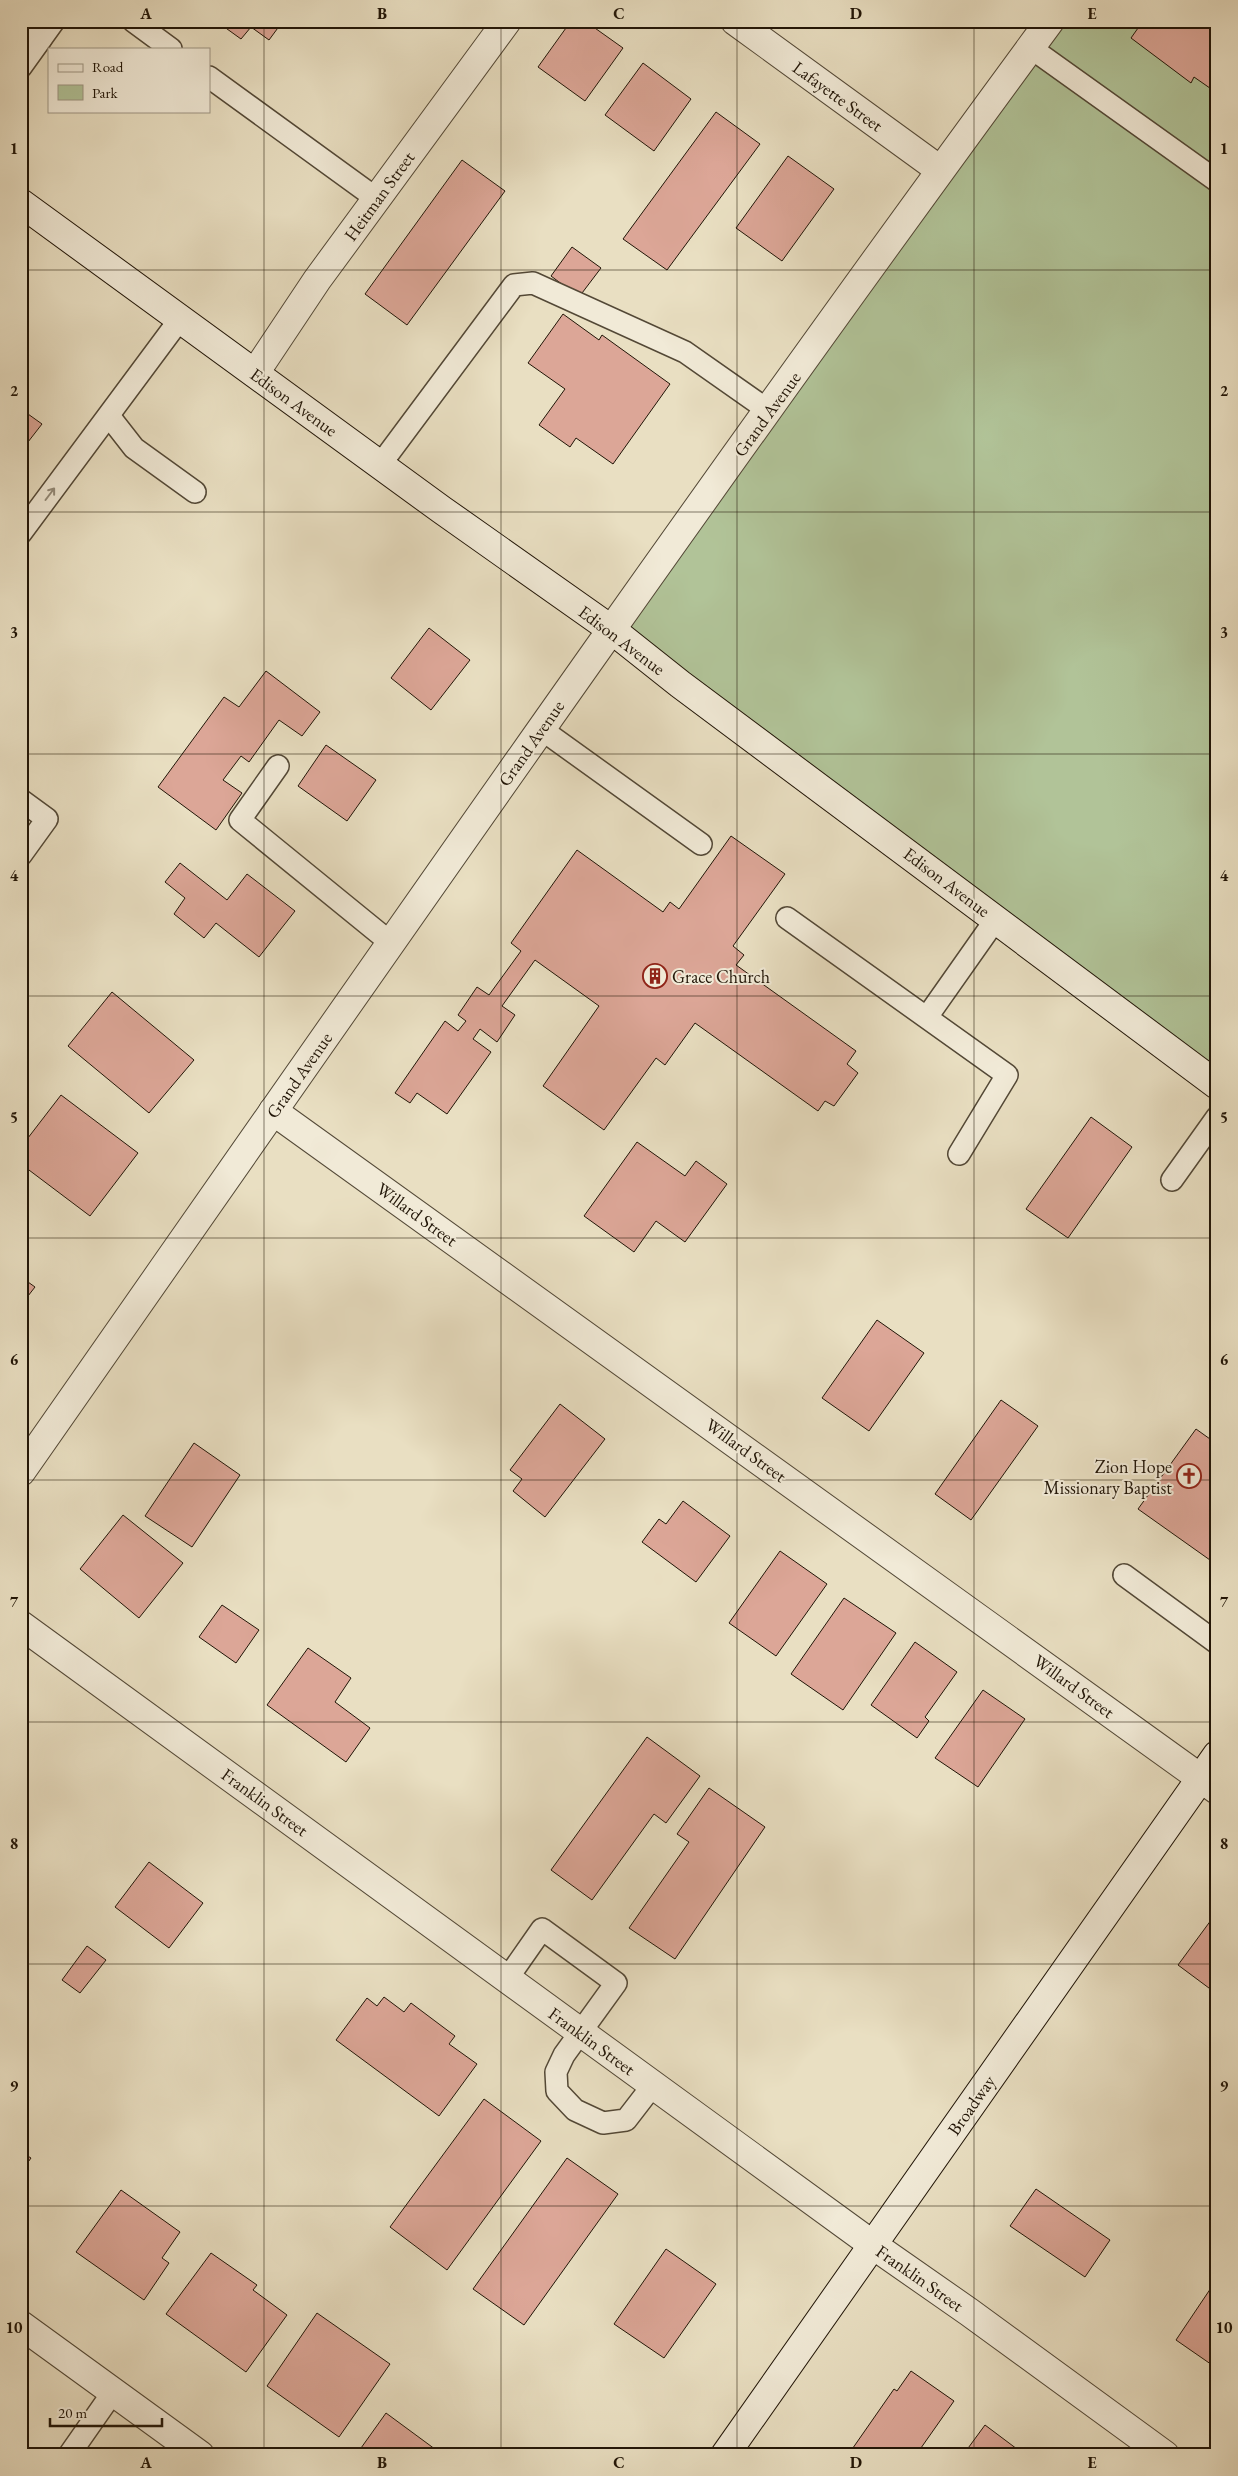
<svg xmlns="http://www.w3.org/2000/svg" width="1238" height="2476" font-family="'EB Garamond',serif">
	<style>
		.green { fill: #b1c398; stroke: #696c50 }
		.building { fill: #dca697; stroke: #211507 }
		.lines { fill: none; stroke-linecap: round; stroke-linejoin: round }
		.lane-casing { stroke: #534836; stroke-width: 24 }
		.street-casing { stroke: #534836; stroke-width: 30 }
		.secondary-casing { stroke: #211507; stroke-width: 30 }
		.lane { stroke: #f1ead7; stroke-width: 21 }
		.street { stroke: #f1ead7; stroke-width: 28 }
		.secondary { stroke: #f1ead7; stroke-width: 28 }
		.oneway { stroke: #938a79 }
		.grid { fill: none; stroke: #211507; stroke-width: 1; stroke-opacity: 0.55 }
		.labels { text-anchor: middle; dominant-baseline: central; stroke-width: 4; stroke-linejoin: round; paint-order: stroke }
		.street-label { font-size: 18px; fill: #211507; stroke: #f1ead7 }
		.poi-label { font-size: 18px; fill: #211507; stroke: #f1ead7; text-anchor: start }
		.neatline { fill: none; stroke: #211507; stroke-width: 2 }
		.grid-label { font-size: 16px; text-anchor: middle; font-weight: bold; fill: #211507 }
	</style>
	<rect width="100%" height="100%" fill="#e9dfc2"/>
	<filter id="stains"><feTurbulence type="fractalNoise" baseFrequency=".004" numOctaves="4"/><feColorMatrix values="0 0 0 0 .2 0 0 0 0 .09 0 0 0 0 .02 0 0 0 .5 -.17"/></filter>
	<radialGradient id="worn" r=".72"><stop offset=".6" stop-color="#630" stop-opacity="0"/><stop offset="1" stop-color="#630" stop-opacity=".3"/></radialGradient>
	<!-- green -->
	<path class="green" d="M1063 21H1217V1075L626 627Z"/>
	<!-- building -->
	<g class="building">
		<path d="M216 21H283L269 40 251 27 241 39Z"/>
		<path d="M571 21H585L623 48 585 101 538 67Z"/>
		<path d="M1143 21H1208L1217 27V93L1194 77 1191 83 1131 38Z"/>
		<path d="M643 63 691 99 654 151 605 115Z"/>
		<path d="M716 112 760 144 667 270 623 239Z"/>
		<path d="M788 156 834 189 782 261 736 228Z"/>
		<path d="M462 160 505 191 407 325 365 294Z"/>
		<path d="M572 247 601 268 579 297 551 276Z"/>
		<path d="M563 314 599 340 602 335 670 384 613 464 576 438 570 447 539 425 565 389 528 363Z"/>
		<path d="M21 409 42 424 21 451Z"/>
		<path d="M429 628 470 660 431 710 391 678Z"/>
		<path d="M266 671 320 712 302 736 279 720 249 762 241 756 223 780 242 793 216 830 158 787 224 697 239 707Z"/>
		<path d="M326 745 376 780 347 821 298 786Z"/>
		<path d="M731 836 785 874 733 946 744 955 736 965 856 1051 847 1064 858 1073 834 1106 825 1101 818 1111 695 1023 665 1065 656 1058 604 1130 543 1086 599 1006 535 960 502 1006 515 1015 497 1042 480 1029 473 1039 491 1052 447 1114 417 1093 410 1103 395 1093 445 1021 458 1031 466 1021 458 1015 477 987 489 995 521 951 511 943 577 850 663 912 670 902 679 909Z"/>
		<path d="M180 863 227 900 247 874 295 911 259 957 216 923 204 938 174 914 185 898 165 882Z"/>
		<path d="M112 992 194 1060 149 1113 68 1046Z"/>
		<path d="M61 1095 138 1153 90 1216 21 1164V1147Z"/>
		<path d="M1091 1117 1132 1147 1068 1238 1026 1209Z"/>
		<path d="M637 1142 685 1176 696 1161 727 1184 685 1242 656 1221 634 1252 584 1216Z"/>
		<path d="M21 1277 35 1287 21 1305Z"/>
		<path d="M877 1320 924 1353 869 1431 822 1398Z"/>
		<path d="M1001 1400 1038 1426 971 1520 935 1494Z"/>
		<path d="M560 1404 605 1439 545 1517 513 1491 522 1479 510 1470Z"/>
		<path d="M1196 1429 1217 1444V1565L1138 1509Z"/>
		<path d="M194 1443 240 1475 192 1547 145 1516Z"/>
		<path d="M683 1501 730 1536 696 1582 642 1542 659 1519 666 1524Z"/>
		<path d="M123 1515 183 1563 139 1618 80 1569Z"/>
		<path d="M780 1551 827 1584 776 1656 729 1623Z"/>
		<path d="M844 1598 896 1633 843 1710 791 1674Z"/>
		<path d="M222 1605 259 1630 236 1663 199 1637Z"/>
		<path d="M915 1642 957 1672 925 1717 929 1721 917 1738 871 1705Z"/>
		<path d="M308 1648 351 1678 335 1702 370 1728 346 1762 267 1705Z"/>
		<path d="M983 1690 1025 1719 978 1787 935 1758Z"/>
		<path d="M647 1737 700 1776 666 1823 654 1814 592 1900 551 1870Z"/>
		<path d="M709 1788 765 1827 675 1959 629 1928 689 1842 677 1834Z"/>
		<path d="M149 1862 203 1903 169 1948 115 1907Z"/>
		<path d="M1217 1912V1994L1178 1965Z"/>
		<path d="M87 1946 106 1960 80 1993 62 1980Z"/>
		<path d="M384 1997 404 2012 411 2003 455 2036 449 2044 477 2064 439 2116 336 2040 367 1998 377 2006Z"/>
		<path d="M484 2099 541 2141 447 2270 390 2227Z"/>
		<path d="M21 2152 31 2158 21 2172Z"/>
		<path d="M567 2158 618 2194 524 2325 473 2289Z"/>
		<path d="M1036 2189 1110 2240 1085 2277 1010 2226Z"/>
		<path d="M121 2190 180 2232 162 2258 169 2263 144 2300 76 2252Z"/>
		<path d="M666 2249 716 2284 664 2358 614 2324Z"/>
		<path d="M211 2253 257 2285 253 2290 287 2315 246 2372 166 2314Z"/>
		<path d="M1217 2279V2364L1215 2367 1176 2340Z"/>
		<path d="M317 2313 390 2364 339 2437 267 2386Z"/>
		<path d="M911 2371 954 2401 916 2455H848L894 2389 897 2391Z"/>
		<path d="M386 2413 443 2455H356Z"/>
		<path d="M985 2425 1025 2455H963Z"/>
	</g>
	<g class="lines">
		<defs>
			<g id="lane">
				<path d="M133 21 171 49"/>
				<path d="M21 25 41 39"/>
				<path d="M1031 48 1217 181"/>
				<path d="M21 67 54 21"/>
				<path d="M209 77 377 199"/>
				<path d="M109 416 134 448 195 492"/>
				<path d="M380 465 514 285 533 283 685 352 769 411"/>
				<path d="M21 533 180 319"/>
				<path d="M541 729 701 844"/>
				<path d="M278 766 240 820 391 943"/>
				<path d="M21 800 47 819 21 855"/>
				<path d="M787 918 1007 1075 959 1154"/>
				<path d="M927 1017 996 919"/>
				<path d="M1172 1180 1217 1117"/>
				<path d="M1124 1575 1217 1643"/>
				<path d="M507 1979 542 1929 616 1983 564 2055 556 2072 557 2091 575 2110 603 2123 626 2120 653 2085"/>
				<path d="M69 2455 113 2392"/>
			</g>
			<g id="street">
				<path d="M735 21 940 170"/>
				<path d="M255 373 317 280 507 21"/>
				<path d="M273 1111 1217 1790"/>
				<path d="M21 1472C361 986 698 499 1050 21"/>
				<path d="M21 1625 873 2245 969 2312 1165 2455"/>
				<path d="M21 2325 200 2455"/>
			</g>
			<g id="secondary">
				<path d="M21 203 442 510 612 630 680 684 1217 1085"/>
				<path d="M725 2455 1217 1755"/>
			</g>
		</defs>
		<!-- lane casing -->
		<use href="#lane" class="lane-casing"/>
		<!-- street casing -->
		<use href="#street" class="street-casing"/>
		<!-- secondary casing -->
		<use href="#secondary" class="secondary-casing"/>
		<!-- lane -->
		<use href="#lane" class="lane"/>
		<!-- street -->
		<use href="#street" class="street"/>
		<!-- secondary -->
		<use href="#secondary" class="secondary"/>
	</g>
	<!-- one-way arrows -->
	<defs><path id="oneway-shaft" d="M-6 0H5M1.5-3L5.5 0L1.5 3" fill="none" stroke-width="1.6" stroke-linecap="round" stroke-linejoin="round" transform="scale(1.25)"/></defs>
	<use class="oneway" href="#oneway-shaft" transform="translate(50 494) rotate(-53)"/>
	<!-- grid -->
	<path class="grid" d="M264 21V2455M501 21V2455M737 21V2455M974 21V2455M21 270H1217M21 512H1217M21 754H1217M21 996H1217M21 1238H1217M21 1480H1217M21 1722H1217M21 1964H1217M21 2206H1217"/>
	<!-- icons -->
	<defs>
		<symbol id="building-ring" viewBox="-11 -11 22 22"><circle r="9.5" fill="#f1ead7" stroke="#8f2418" stroke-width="1.5"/><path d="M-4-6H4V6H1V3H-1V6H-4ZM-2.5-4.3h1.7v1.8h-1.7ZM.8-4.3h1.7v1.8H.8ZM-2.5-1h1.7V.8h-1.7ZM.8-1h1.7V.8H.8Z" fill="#8f2418"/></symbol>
		<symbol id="church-ring" viewBox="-11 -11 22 22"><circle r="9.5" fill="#f1ead7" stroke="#8f2418" stroke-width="1.5"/><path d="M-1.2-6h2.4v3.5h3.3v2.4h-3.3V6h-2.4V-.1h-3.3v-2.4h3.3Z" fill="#8f2418"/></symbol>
	</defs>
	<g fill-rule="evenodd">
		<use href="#building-ring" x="641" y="962" width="28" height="28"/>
		<use href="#church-ring" x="1175" y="1462" width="28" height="28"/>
	</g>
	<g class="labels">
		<!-- street labels -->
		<g class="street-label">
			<text transform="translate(838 96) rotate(36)">Lafayette Street</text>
			<text transform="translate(379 196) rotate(-54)">Heitman Street</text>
			<text transform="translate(294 402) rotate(36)">Edison Avenue</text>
			<text transform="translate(767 414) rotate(-54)">Grand Avenue</text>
			<text transform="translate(622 640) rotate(37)">Edison Avenue</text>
			<text transform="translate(531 743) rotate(-55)">Grand Avenue</text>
			<text transform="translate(947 882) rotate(37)">Edison Avenue</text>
			<text transform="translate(299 1075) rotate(-55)">Grand Avenue</text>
			<text transform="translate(417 1214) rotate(36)">Willard Street</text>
			<text transform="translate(746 1450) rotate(36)">Willard Street</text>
			<text transform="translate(1074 1686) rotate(36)">Willard Street</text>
			<text transform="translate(265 1802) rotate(36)">Franklin Street</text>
			<text transform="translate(592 2041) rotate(36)">Franklin Street</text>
			<text transform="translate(971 2105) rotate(-55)">Broadway</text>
			<text transform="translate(920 2278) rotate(35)">Franklin Street</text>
		</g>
		<!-- poi labels -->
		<g class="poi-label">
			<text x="672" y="976">Grace Church</text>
			<text x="1172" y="1466" text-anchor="end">Zion Hope<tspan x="1172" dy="21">Missionary Baptist</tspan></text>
		</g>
	</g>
	<!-- margin -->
	<rect width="1238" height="2476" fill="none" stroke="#e9dfc2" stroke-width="55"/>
	<!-- legend -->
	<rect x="48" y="48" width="162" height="65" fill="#f1ead7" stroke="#9e9584"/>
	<rect x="58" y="64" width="25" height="8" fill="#f1ead7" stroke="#9e9584"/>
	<text x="92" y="72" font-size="15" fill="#211507">Road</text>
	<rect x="58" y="85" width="25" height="15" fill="#b1c398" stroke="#9e9584"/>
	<text x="92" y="98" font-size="15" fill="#211507">Park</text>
	<!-- scale -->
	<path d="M50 2418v8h112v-8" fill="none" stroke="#211507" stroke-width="2.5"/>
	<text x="58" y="2418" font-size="15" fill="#211507" stroke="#f1ead7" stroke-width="4" paint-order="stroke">20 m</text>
	<rect x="28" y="28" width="1182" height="2420" class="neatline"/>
	<g class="grid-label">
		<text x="146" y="19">A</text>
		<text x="382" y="19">B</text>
		<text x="619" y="19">C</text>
		<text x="856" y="19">D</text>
		<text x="1092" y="19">E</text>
		<text x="14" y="154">1</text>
		<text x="1224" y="154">1</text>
		<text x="14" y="396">2</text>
		<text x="1224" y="396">2</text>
		<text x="14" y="638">3</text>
		<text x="1224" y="638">3</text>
		<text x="14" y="881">4</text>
		<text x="1224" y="881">4</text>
		<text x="14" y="1123">5</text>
		<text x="1224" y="1123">5</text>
		<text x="14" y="1365">6</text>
		<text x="1224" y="1365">6</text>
		<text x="14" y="1607">7</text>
		<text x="1224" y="1607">7</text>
		<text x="14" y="1849">8</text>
		<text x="1224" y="1849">8</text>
		<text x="14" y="2091">9</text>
		<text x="1224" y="2091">9</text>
		<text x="14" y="2333">10</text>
		<text x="1224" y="2333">10</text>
		<text x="146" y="2468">A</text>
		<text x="382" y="2468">B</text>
		<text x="619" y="2468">C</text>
		<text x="856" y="2468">D</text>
		<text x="1092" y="2468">E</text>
	</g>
	<rect width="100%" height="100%" filter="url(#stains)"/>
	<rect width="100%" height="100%" fill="url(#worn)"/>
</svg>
